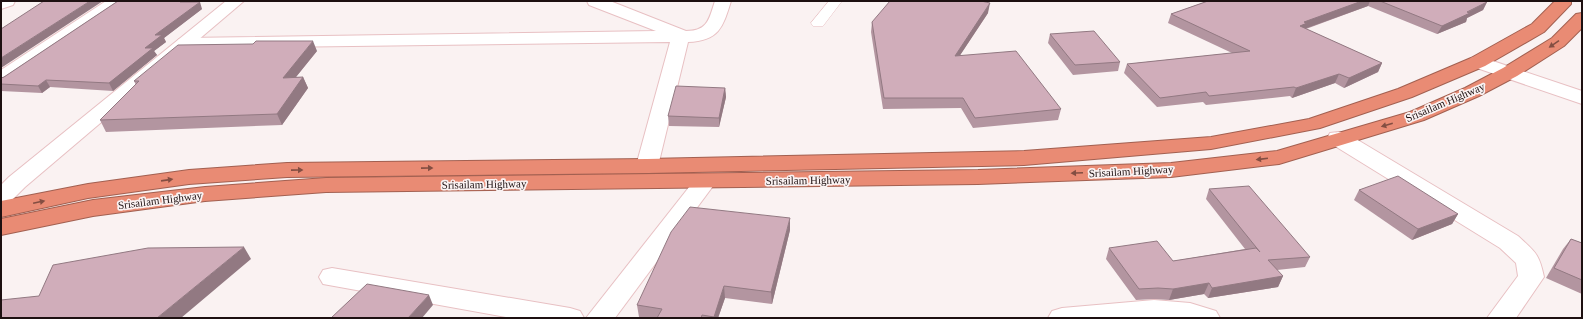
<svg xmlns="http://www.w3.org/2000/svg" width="1583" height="319" font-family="Georgia,serif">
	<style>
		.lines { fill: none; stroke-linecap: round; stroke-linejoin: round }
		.lane-casing { stroke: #e8c0c3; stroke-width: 1 }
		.street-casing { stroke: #e8c0c3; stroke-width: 2 }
		.secondary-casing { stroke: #e8c0c3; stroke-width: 2 }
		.highway-casing { stroke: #a26051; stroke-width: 2 }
		.lane { fill: #fff; fill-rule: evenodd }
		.street { fill: #fff; fill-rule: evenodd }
		.secondary { fill: #fff; fill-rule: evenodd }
		.highway { fill: #e98b74; fill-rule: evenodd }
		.wall { fill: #b395a0 }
		.shaded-wall { fill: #927982 }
		.building { fill: #d0adba; stroke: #927982 }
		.oneway { fill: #834e42 }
		.labels { text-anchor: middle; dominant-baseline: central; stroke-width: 3.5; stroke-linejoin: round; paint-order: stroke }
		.street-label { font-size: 11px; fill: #1d1011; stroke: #faf2f2 }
	</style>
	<rect width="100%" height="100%" fill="#faf2f2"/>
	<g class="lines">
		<defs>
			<path id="lane" d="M829 1H842L823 26H813L811 23Z"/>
			<g id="street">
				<path d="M1 1H15L13 5 1 9Z"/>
				<path d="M106 1H125L123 5 8 83 1 85V70Z"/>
				<path d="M587 1H610L686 31C708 31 709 19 715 1H731C723 27 719 41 688 42L658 166 655 171 647 173 639 171 636 166 670 42 185 48 179 47 176 43 179 39 185 38 656 31 589 5Z"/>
				<path d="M1478 56 1582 91V104L1471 66 1469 62 1471 58Z"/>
				<path d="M1338 132 1346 133 1518 236C1535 252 1539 253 1544 277L1516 318H1487L1518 276 1516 263 1500 248 1330 143 1327 138 1330 133Z"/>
				<path d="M705 175 713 177 716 182 615 318H586L697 177Z"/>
				<path d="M332 268 570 308 580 311 584 318H512L323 284 319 277 323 270Z"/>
				<path d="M1154 300 1190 303 1216 311 1220 318H1048L1052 311 1062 308Z"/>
			</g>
			<path id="secondary" d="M226 1H244L25 187 9 203 1 205V185L9 177Z"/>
			<g id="highway">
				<path d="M1555 1H1571V4L1544 32 1485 66 1412 97 1320 128 1211 149 1024 165 647 173 287 177 189 184 88 198 1 217V201L88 184 189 170 287 163 647 159 1024 151 1211 137 1309 119 1398 89 1471 58 1532 24Z"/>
				<path d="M1582 13V28L1564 46 1517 76 1479 96 1424 120 1279 164 1171 177 978 184 326 192 205 201 93 216 1 235V219L93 200 205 187 326 178 978 170 1171 163 1277 151 1410 112 1465 88 1503 68 1552 38 1576 14Z"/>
			</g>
		</defs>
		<!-- lane casing -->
		<use href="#lane" class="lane-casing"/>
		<!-- street casing -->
		<use href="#street" class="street-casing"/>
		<!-- secondary casing -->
		<use href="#secondary" class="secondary-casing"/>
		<!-- highway casing -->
		<use href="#highway" class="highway-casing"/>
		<!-- lane -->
		<use href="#lane" class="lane"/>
		<!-- street -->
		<use href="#street" class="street"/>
		<!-- secondary -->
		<use href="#secondary" class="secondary"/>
		<!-- highway -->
		<use href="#highway" class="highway"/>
	</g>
	<!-- wall -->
	<g class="wall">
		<path d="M118 1H192L191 2 202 9 164 38 166 42 154 51 157 55 113 91 50 87 42 93 1 91V78L4 77Z"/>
		<path d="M1208 1H1488L1487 2 1483 10 1467 18 1466 22 1437 34 1368 6 1306 29 1382 63 1378 72 1344 88 1335 83 1292 98 1290 96 1206 105 1203 102 1157 107 1124 73 1127 64 1232 53 1168 23 1171 14Z"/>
		<path d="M988 13 960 55 1061 109 1058 120 973 128 961 108 883 109 871 32 872 22Z"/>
		<path d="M1050 34 1120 62 1118 71 1073 75 1048 43Z"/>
		<path d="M317 51 296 77H303L308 88 282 125 106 132 100 120 136 85 134 81Z"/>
		<path d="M725 88 726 97 719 127 669 126 668 116Z"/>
		<path d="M1209 189 1310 257 1305 267 1277 270 1283 276 1278 287 1208 298 1204 294 1169 300 1154 299 1136 300 1106 259 1109 248 1173 261 1245 249 1206 199Z"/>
		<path d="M1359 190 1458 214 1452 224 1412 240 1354 200Z"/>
		<path d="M790 230 772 304 725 298 718 318H644L639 317 637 305Z"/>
		<path d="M1571 239 1582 243V294L1546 278 1563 249Z"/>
	</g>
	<!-- shaded-wall -->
	<g class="shaded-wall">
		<path d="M90 1H103L1 68V58Z"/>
		<path d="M180 1H192L183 8Z"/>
		<path d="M1362 1H1370L1368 6 1304 29 1300 26 1304 22Z"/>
		<path d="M200 2 202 9 164 38 166 42 154 51 157 55 113 91 109 83 145 48 155 35Z"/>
		<path d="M1487 2 1483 10 1467 18 1466 22 1437 34 1442 26Z"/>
		<path d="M990 3 988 13 953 66 955 56Z"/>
		<path d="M313 41 317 51 287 88 283 78Z"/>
		<path d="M1382 63 1378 72 1344 88 1349 78Z"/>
		<path d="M1339 74 1335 83 1292 98 1296 88Z"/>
		<path d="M303 77 308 88 282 125 277 114Z"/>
		<path d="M46 80 50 87 42 93 38 86Z"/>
		<path d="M725 88 726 97 719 127V118Z"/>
		<path d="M1458 214 1452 224 1412 240 1418 229Z"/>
		<path d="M790 218V230L772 304 771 292Z"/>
		<path d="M244 247 251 259 181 318H157Z"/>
		<path d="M1283 276 1278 287 1208 298 1212 288Z"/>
		<path d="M1209 283 1204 294 1169 300 1173 289Z"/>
		<path d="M724 286 725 298 718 318H714V317Z"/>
		<path d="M429 295 433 305 422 318H408Z"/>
	</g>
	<!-- building -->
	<g class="building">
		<path d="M44 1H90L1 58V29Z"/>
		<path d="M118 1H180V2H200L155 35H162L145 48H153L109 83 46 80 38 86 1 84V78L4 77Z"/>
		<path d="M890 1H981L990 3 955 56 1016 51 1061 109 975 118 963 98H884L872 22Z"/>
		<path d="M1208 1H1362L1304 22 1307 23 1300 26 1382 63 1349 78 1339 74 1296 88 1294 87 1209 96 1206 92 1160 98 1127 64 1250 51 1171 14Z"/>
		<path d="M1380 1H1484L1487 2 1467 12 1470 13 1442 26Z"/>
		<path d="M1094 31 1120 62 1075 65 1050 34Z"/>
		<path d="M256 41H313L283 78 303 77 277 114 100 120 139 81H134L178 45 253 44Z"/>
		<path d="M676 86 725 88 719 118 668 116Z"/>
		<path d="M1398 176 1458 214 1418 229 1359 190Z"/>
		<path d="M1249 186 1310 257 1268 260 1283 276 1212 288 1209 283 1173 289 1158 288 1139 289 1109 248 1157 241 1173 261 1256 248 1260 252 1209 189Z"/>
		<path d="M690 207 790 218 771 292 724 286 714 317 702 315 701 318H657L662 309 637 305 671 232Z"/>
		<path d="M1571 239 1582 243V280L1554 268Z"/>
		<path d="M244 247 157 318H1V300L39 296 53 265 148 248Z"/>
		<path d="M367 284 429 295 408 318H331Z"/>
	</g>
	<!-- one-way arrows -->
	<defs><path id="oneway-solid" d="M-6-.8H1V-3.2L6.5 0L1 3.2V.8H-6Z"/></defs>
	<g class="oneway">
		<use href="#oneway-solid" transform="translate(1554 44) rotate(146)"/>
		<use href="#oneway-solid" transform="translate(1387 125) rotate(164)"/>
		<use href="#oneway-solid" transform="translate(1262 159) rotate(173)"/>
		<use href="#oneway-solid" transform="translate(427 168) rotate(-1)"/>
		<use href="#oneway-solid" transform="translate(297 170) rotate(-1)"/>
		<use href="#oneway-solid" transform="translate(1077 173) rotate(178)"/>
		<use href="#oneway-solid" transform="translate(167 180) rotate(-8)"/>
		<use href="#oneway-solid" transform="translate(39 202) rotate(-12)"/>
	</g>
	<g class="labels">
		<!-- street labels -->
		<g class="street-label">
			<text transform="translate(1445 102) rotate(-23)">Srisailam Highway</text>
			<text transform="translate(1131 171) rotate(-3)">Srisailam Highway</text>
			<text transform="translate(808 180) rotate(-1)">Srisailam Highway</text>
			<text transform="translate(484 184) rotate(-1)">Srisailam Highway</text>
			<text transform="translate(160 200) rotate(-7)">Srisailam Highway</text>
		</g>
	</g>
	<!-- border -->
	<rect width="1583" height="319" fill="none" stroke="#1d1011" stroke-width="4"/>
</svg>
